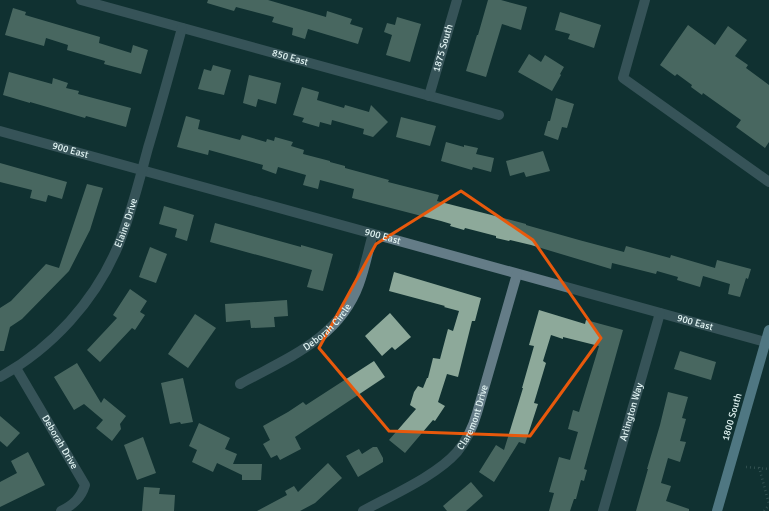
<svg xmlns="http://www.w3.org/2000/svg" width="769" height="511" font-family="Signika,sans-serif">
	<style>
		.building { fill: #8da99a }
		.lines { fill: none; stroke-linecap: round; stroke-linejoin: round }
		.path { stroke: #577373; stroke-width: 2.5; stroke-dasharray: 1 3; stroke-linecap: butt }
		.minor { stroke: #647c87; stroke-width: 10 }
		.major { stroke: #9bcde4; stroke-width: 10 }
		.marked { fill: none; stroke: #e8590c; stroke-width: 3; stroke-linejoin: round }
		.labels { text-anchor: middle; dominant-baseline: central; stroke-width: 4; stroke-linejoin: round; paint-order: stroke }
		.street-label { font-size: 10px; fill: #e0f3f2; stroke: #103131 }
	</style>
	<rect width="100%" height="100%" fill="#103131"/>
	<!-- building -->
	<g class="building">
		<path d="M208 0H268L326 17 327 11 352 19 350 24 363 28 358 44 308 29 305 39 292 35 293 28 272 22 274 17 236 7 234 11 207 3Z"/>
		<path d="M488 0H501L527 7 521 30 502 24 486 77 466 71 477 35H478Z"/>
		<path d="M13 8 26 12 25 15 100 37 99 43 131 53 133 45 148 50 141 74 104 64 105 61 67 50 68 45 46 38 44 46 5 35Z"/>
		<path d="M560 12 601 25 594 48 568 39 570 34 555 30Z"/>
		<path d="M397 17 421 24 410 62 386 55 392 35 384 32 387 23 395 25Z"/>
		<path d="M688 25 715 45 728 26 747 40 735 56 748 65 746 68 769 85V142L765 148 736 127 741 120 703 93 702 95 691 87 692 85 677 74 675 76 660 65Z"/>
		<path d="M529 54 541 62 545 55 564 67 560 74 561 75 552 91 518 72Z"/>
		<path d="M213 65 231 70 224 95 198 89 204 69 211 71Z"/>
		<path d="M9 72 52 84 53 78 68 83 66 88 79 91 78 94 131 108 126 127 86 116 85 118 30 102V103L3 95Z"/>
		<path d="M249 75 281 83 276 104 258 99 256 107 243 103Z"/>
		<path d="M302 87 319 92 317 100 344 108 345 105 369 112 371 105 388 122 373 137 363 134 364 129 332 120 331 125 320 122 319 127 302 122 304 118 293 115Z"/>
		<path d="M556 98 574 104 567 128 562 127 558 140 544 135 548 121H550Z"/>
		<path d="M186 116 200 120 198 129 240 140 242 135 266 142 267 139 274 141 275 137 293 142 291 146 304 150 303 154 330 161V162L345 166V168L389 180 388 182 439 195 437 201 526 224V225L579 240 624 252 626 246 670 258 671 255 715 268 717 260 751 269 748 279 746 278 740 297 728 294 730 284 703 276 700 287 677 280 678 277 657 271 656 274 612 263 611 269 531 245 510 240 509 241 496 238V236L465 228 464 230 450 226 451 224 441 221 352 198 354 189 320 180 318 189 303 185 306 175 278 167 276 174 262 169 263 165 209 150 208 155 177 147Z"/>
		<path d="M401 117 436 126 430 146 396 137Z"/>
		<path d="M446 142 464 147V145L478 148 476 154 494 158 491 172 473 167 472 170 441 161Z"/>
		<path d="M543 151 550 171 526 177 524 172 510 176 506 161Z"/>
		<path d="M0 163 67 182 62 199 48 195 46 202 30 198 32 190 0 182Z"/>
		<path d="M87 184 103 188 90 230 69 271 22 319 10 327 4 351H0V308L11 301 46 264 59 268Z"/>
		<path d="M164 206 194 215 187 241 175 237 177 229 159 224Z"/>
		<path d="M215 223 301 247V245L333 254 323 291 307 287 312 270 210 242Z"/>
		<path d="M150 247 167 254 156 283 139 277Z"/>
		<path d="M394 272 481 298 475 321H472L458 377 447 374 438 402 445 406 435 421 433 420 405 453 389 440 416 409 410 405 414 392 418 386 423 388 427 378H428L433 358 440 359 448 329 453 331 459 311 444 307 445 306 389 291Z"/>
		<path d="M130 289 147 301 140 312 145 315 135 330 132 328 100 362 87 350 117 318 113 315Z"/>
		<path d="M287 300 288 316 274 317 275 327 251 328 250 320 226 322 225 304Z"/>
		<path d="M539 310 585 324 586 320 623 330 584 469 587 470 584 481 581 480 576 499H574L570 511H549L554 493 549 492 559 457 570 460 578 432 568 429 573 410 579 412 599 346 563 337V339L551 335 543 361 546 363 534 403 538 404 525 444 519 442 494 482 479 472 496 445 504 450 523 388H522L534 346 529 345Z"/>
		<path d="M390 313 411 337 395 350 392 347 382 356 365 336Z"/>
		<path d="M195 314 216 328 188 368 168 354Z"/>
		<path d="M680 351 716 362 711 380 674 369Z"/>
		<path d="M374 361 385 377 295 437 301 449 280 460 277 455 271 458 263 444 270 440 263 426 288 412 303 402 306 405Z"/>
		<path d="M77 363 101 403 104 398 126 416 120 424 121 429 112 441 96 428 103 420 84 404 74 410 54 377Z"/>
		<path d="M183 378 193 422 181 424 180 422 170 424 161 383Z"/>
		<path d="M668 392 688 397 682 418 686 419 680 441 686 442 680 462 668 458 661 483 671 486 666 501 689 509V511H636L648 469H647L660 425Z"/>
		<path d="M0 416 20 433 7 447 0 441Z"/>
		<path d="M199 423 230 438 225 449 237 454 233 464H262L261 480H242V475L217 463 213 472 192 462 197 450 189 446Z"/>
		<path d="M143 437 156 473 137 480 124 445Z"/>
		<path d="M373 447H377L383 458V462L358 477 346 456 359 449 362 454Z"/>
		<path d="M28 452 45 485 0 507V482L17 473 11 461Z"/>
		<path d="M328 463 342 478 315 503 300 511H257L287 495 285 491 294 486 298 492Z"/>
		<path d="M471 482 483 496 466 511H447L443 506Z"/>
		<path d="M144 487 160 488 159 494 175 495 174 511H142Z"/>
	</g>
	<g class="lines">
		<!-- path -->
		<g class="path">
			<path d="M746 467 769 469"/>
			<path d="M759 467 769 504"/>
			<path d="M764 511 769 505"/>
		</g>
		<!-- minor -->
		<g class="minor">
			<path id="s1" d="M81 0 499 115"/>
			<path d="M645 0 623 78 769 182"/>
			<path id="s2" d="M429 96 457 0"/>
			<path id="s3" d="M0 131 769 343"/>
			<path id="s4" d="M16 368 85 485C81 498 73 505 61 511"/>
			<path id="s5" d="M0 377C52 348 95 301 118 246 131 215 139 181 148 148 160 108 171 68 182 28"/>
			<path id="s6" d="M240 384C287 358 339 339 359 284 365 268 368 251 373 234"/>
			<path id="s7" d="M363 511C392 495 436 476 457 452 467 440 473 427 477 413L517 274"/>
			<path id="s8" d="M603 511 660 313"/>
		</g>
		<!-- major -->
		<path class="major" d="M717 511 769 330"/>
	</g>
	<!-- marked area -->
	<path d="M0 0H769V511H0ZM461 191 533 240 601 338 530 436 389 431 319 348 376 244Z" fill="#103131" fill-opacity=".55" fill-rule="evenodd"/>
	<path class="marked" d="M461 191 533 240 601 338 530 436 389 431 319 348 376 244Z"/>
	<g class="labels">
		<!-- street labels -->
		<g class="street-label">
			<text stroke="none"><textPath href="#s2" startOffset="50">1875 South</textPath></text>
			<text stroke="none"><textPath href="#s1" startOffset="217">850 East</textPath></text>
			<text stroke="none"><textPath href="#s3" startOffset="73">900 East</textPath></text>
			<text stroke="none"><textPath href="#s5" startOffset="204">Elaine Drive</textPath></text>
			<text stroke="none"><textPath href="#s3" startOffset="397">900 East</textPath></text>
			<text stroke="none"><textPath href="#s3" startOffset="721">900 East</textPath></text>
			<text stroke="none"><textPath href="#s6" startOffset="105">Deborah Circle</textPath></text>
			<text stroke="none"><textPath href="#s8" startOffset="103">Arlington Way</textPath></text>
			<text stroke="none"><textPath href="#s7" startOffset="150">Claremont Drive</textPath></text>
			<text transform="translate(732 417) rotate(-74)">1800 South</text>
			<text stroke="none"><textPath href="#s4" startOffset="86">Deborah Drive</textPath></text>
		</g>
	</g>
</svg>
